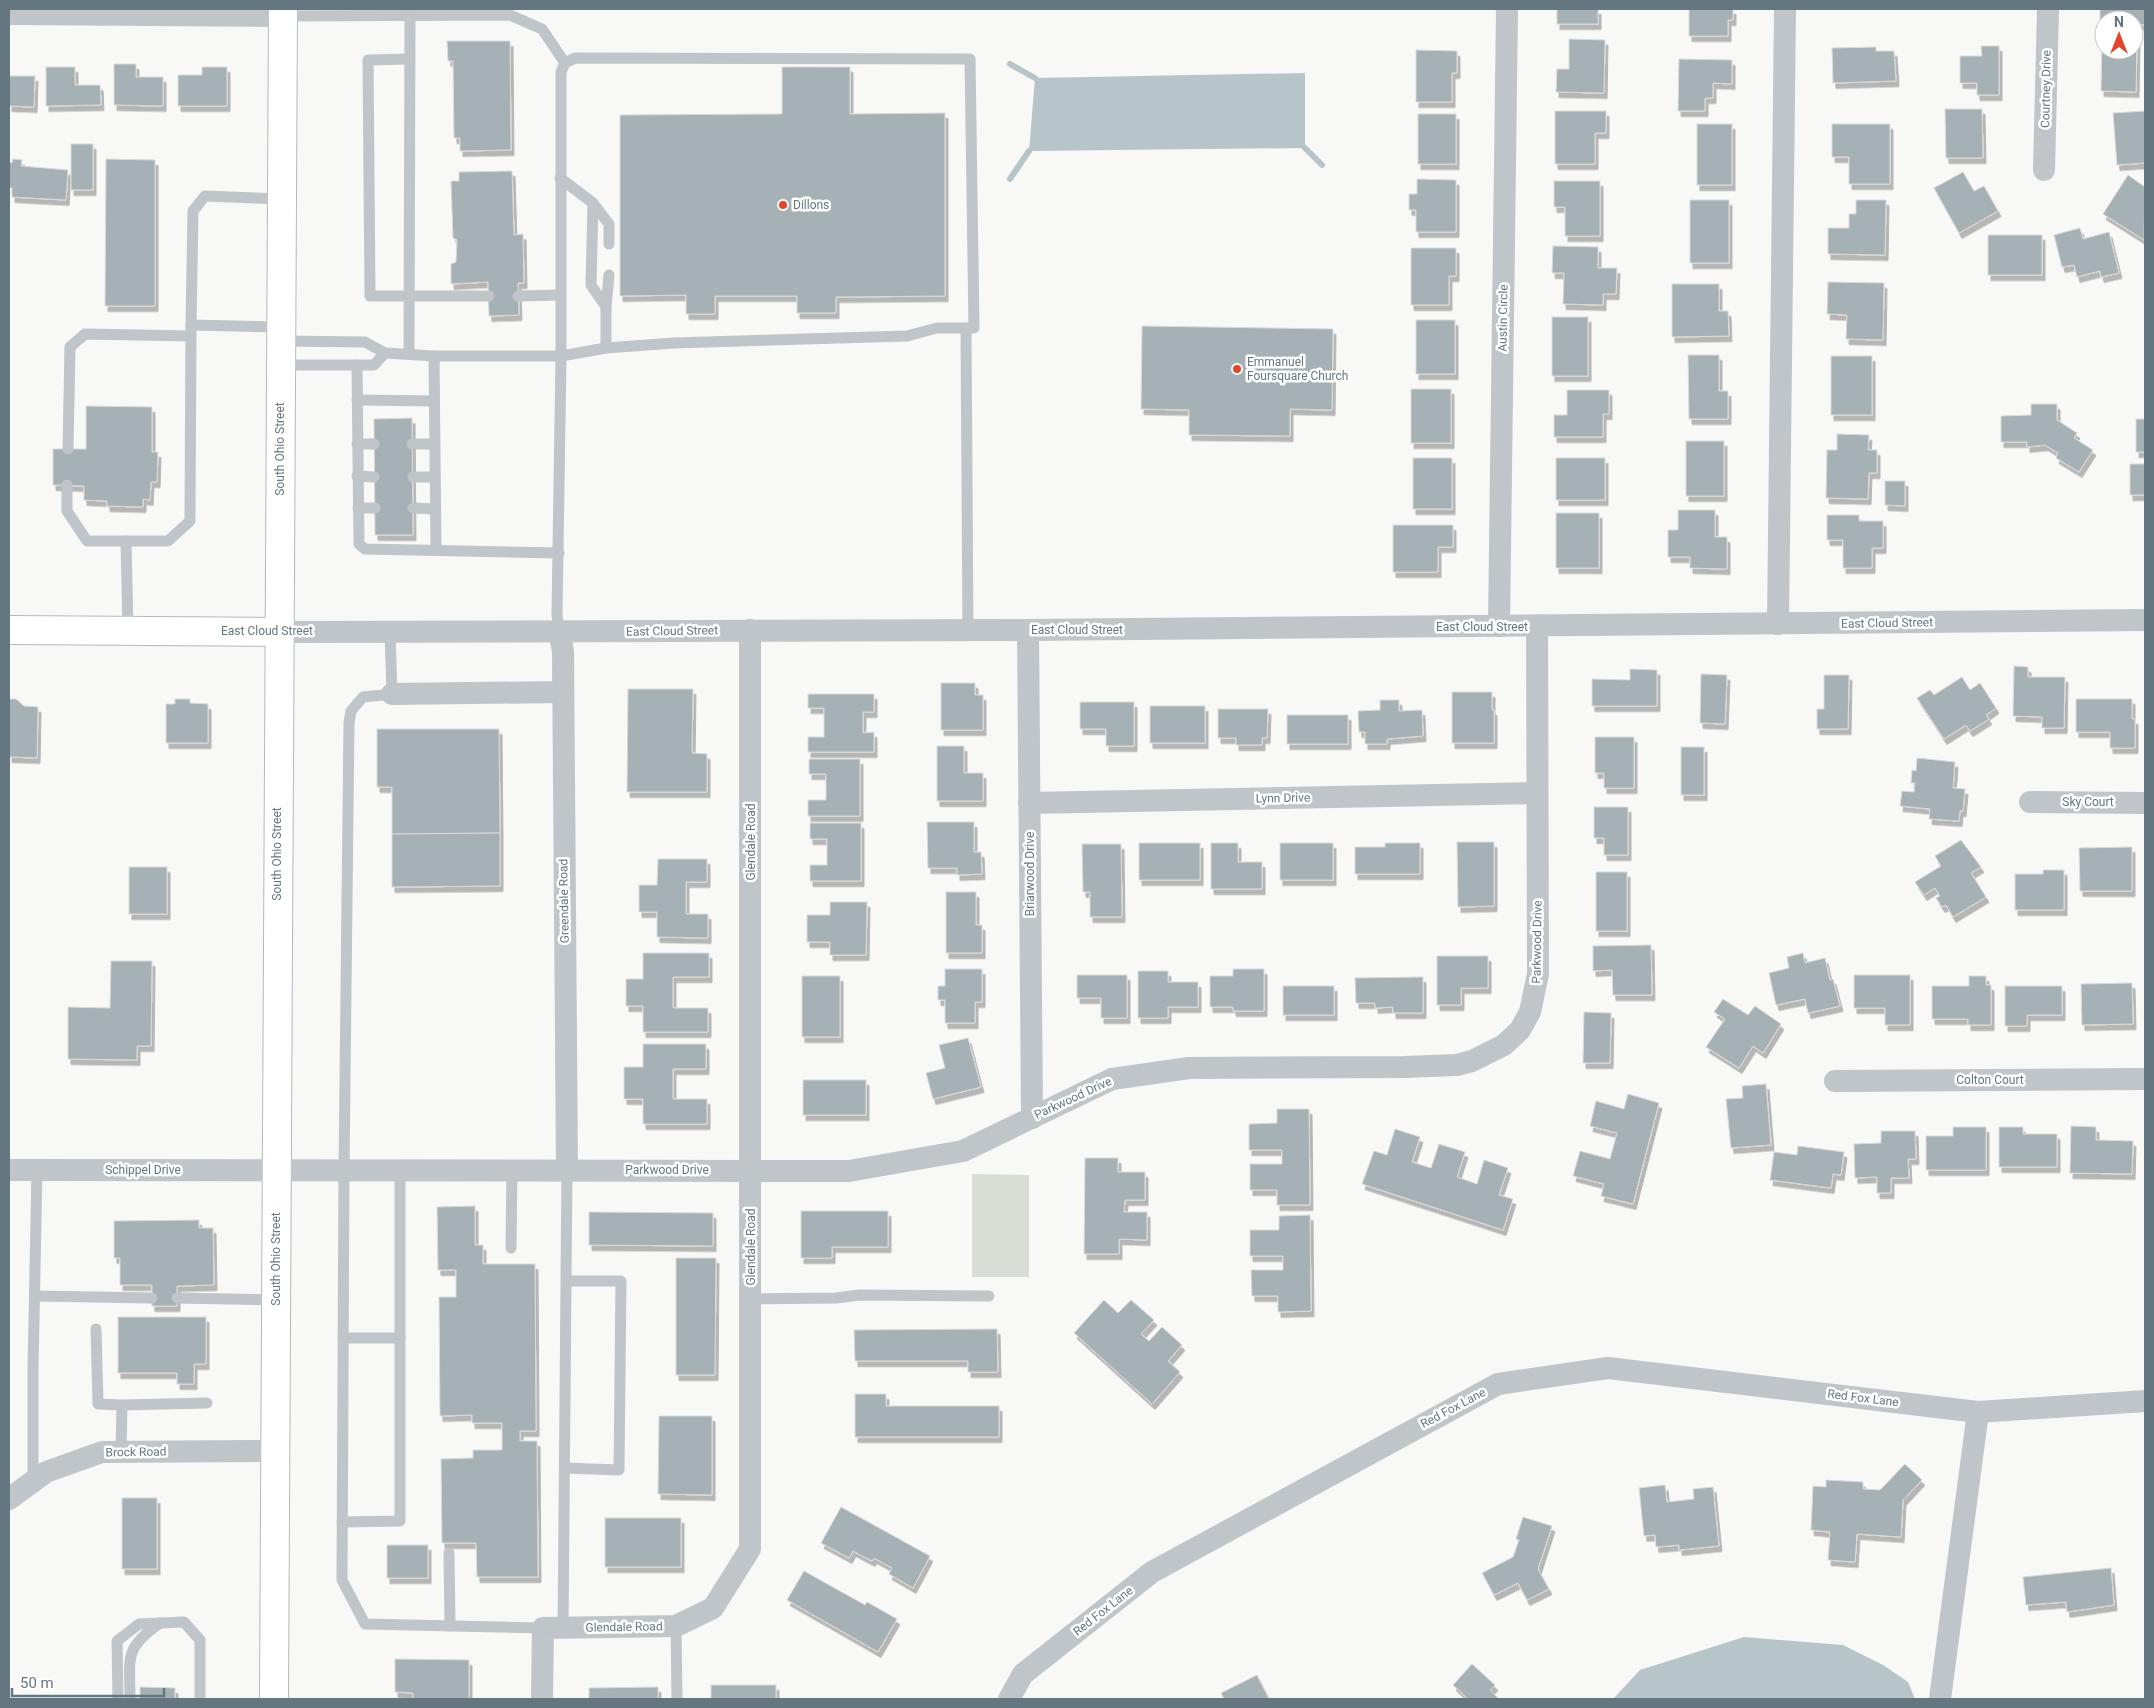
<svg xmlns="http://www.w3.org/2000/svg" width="2154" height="1708" font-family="Roboto,sans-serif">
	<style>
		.green { fill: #d9ddd5 }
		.water { fill: #b7c5c8 }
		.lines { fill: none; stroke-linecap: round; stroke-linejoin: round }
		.stream { stroke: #b7c5c8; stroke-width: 6 }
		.building { fill: #a6b1b5; stroke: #dadad8; filter: url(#shadow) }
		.secondary-casing { stroke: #b2b9bd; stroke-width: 30 }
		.service { stroke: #bfc5c8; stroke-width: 11 }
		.minor { stroke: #bfc5c8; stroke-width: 22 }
		.secondary { stroke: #fff; stroke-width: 28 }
		.poi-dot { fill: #e2452c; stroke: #fff; stroke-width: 2 }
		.labels { text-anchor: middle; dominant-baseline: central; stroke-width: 5; stroke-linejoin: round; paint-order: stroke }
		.street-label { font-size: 12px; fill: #647781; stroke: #fff }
		.poi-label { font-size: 12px; fill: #647781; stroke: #fff; text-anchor: start }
	</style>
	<defs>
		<filter id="shadow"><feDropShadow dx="3" dy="5.5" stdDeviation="0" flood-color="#0004"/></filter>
	</defs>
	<rect width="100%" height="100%" fill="#f8f8f6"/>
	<!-- green -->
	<path class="green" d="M972 1174 1029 1175V1277H972Z"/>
	<!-- water -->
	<g class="water">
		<path d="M1305 73V148L1029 151 1035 78Z"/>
		<path d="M1744 1637 1843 1645 1883 1665 1908 1682 1915 1699H1613L1640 1670Z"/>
	</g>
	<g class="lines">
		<!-- stream -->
		<g class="stream">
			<path d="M1010 64 1035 78"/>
			<path d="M1305 148 1322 165"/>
			<path d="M1010 179 1029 151"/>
		</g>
	</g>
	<!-- building -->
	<g class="building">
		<rect x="1557" y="9" width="41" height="15"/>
		<path d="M1689 9H1733V20H1728V36H1689Z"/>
		<path d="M2100 9H2145V25L2134 24V20H2104V24H2100Z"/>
		<path d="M1569 39 1605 40 1604 93 1556 92 1557 69H1569Z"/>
		<path d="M2102 39H2104V50H2134V40H2137L2136 92 2101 91Z"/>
		<path d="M447 41H510L511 150 460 151V138H454L453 61H448Z"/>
		<path d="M1981 46H1999V95H1977V83H1960V56H1982Z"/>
		<path d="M1876 47V51H1894L1896 81 1833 83 1832 48Z"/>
		<path d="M1416 50 1457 51V73H1452V102H1416Z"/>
		<path d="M1679 59 1732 60V84L1713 83V98H1705V111H1678Z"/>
		<path d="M114 64H136V77H163V106L114 105Z"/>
		<path d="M46 67H75V85H100L101 105 46 106Z"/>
		<path d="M202 67H227V106H178V75H202Z"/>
		<path d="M782 67H850V114L945 113V296L836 297V313H797V296H715V314H686V295L620 296V115L782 114Z"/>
		<path d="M9 76H35L34 107 9 106Z"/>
		<path d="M1945 109H1982L1983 158H1946Z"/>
		<path d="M1555 111H1606V133H1595V164H1555Z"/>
		<path d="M2145 111V163L2117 165 2113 113Z"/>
		<rect x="1418" y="114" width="38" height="50"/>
		<rect x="1697" y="124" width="35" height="61"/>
		<path d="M1832 124H1890V184H1849V157H1832Z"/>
		<rect x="71" y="144" width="22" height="46"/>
		<path d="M13 159 22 160 21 166 68 170 66 200 12 197V188H9V162L12 163Z"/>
		<path d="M106 159 155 160V306H105Z"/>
		<path d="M512 171 514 235 523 234 524 283H518L519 315 489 316 488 282 451 284V264L456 262 457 240 453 238 451 181H459V172Z"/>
		<path d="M1963 172 1974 191 1984 186 1998 211 1959 233 1934 188Z"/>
		<path d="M2128 175 2145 187 2144 240 2103 214Z"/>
		<path d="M1417 179 1456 180V232H1416V210H1409V194H1417Z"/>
		<path d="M1554 181H1600V236H1565V207H1554Z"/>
		<rect x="1690" y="200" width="39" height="63"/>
		<path d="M1856 200H1886L1885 255 1828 254V228H1849V214H1856Z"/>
		<path d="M2080 228 2083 239 2109 232 2119 273 2101 277 2100 271 2077 277 2074 265 2062 267 2054 235Z"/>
		<rect x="1988" y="235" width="54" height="40"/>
		<path d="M1553 246 1598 247V268H1617L1616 294H1603V305L1563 304 1564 273H1552Z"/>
		<path d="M1411 248H1456V276H1449V305H1411Z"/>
		<path d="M1828 282 1884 283 1883 340 1846 339 1847 315 1827 314Z"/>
		<path d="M1672 284H1719V311H1728L1729 336 1672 337Z"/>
		<rect x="1552" y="317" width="36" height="59"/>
		<rect x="1416" y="320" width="39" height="54"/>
		<path d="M1142 326 1333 329 1332 410 1290 409V436L1189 435V410L1141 409Z"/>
		<path d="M1688 355H1719V391H1728V419H1689Z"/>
		<rect x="1831" y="356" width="41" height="59"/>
		<rect x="1411" y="389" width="40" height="54"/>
		<path d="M1567 390H1609V414H1603V437H1554V415H1567Z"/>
		<path d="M2031 404H2057V420L2077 433 2074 438 2093 450 2079 472 2056 458 2058 453 2045 445 2027 447V442H2001V416L2031 415Z"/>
		<path d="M86 406 152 407V452H158L157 482H151L150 500 143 499V507L107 506V501L84 500V486L53 485V449H86Z"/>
		<path d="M412 418 413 535H375L374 419Z"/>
		<rect x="2136" y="419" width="9" height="33"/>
		<path d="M1837 434 1869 435 1868 450H1877V473H1869L1868 499 1826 498 1827 450H1837Z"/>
		<rect x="1686" y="441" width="38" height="55"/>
		<rect x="1413" y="458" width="39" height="51"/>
		<rect x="1556" y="458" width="49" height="42"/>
		<rect x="2130" y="464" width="15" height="31"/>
		<path d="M1885 481H1905V506L1885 505Z"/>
		<path d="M1678 510H1715V537H1727V569L1690 568V557H1668V530H1678Z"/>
		<rect x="1556" y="513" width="43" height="55"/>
		<path d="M1827 515H1859V521H1883V548H1872V568H1843V540H1827Z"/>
		<path d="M1393 525H1453V547H1438V572H1393Z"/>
		<path d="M2014 666 2028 667V677H2065L2064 728H2042V717L2013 716Z"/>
		<path d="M1630 669 1657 670V706H1592V679L1630 680Z"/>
		<path d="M1701 674 1727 675 1725 724 1700 723Z"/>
		<path d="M1824 675H1849L1848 729H1817V709H1824Z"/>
		<path d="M1962 677 1970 690 1980 683 1996 708 1986 715 1989 719 1970 731 1966 725 1944 739 1917 698 1930 690 1934 695Z"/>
		<path d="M941 683H975V695H983V730H941Z"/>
		<path d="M628 689H693L692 753 707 754V792H627Z"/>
		<path d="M1452 692H1492V710H1494V743H1452Z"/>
		<path d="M808 694H874V712H863V733L874 732V752H808V737H824V708H808Z"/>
		<path d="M9 699H16L24 706 38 707 37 758 9 757Z"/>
		<path d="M175 699H190V703L208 704V743H166V704H175Z"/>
		<path d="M2076 699H2132V719H2135V748H2110V732H2076Z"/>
		<path d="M1380 700H1399V711L1422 710 1423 736 1387 739V744H1365V732H1359L1358 711 1380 710Z"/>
		<path d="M1080 702H1134V746H1106V729H1080Z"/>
		<rect x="1150" y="706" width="55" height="37"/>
		<path d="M1218 709H1268L1267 738H1262V745H1236V738H1218Z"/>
		<rect x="1287" y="715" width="61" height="29"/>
		<path d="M377 729H499L500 833 392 834V787H377Z"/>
		<path d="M1595 737H1634V788H1604V773H1595Z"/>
		<path d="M937 746H964V773H983V801H937Z"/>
		<rect x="1681" y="747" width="23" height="48"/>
		<path d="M1917 758 1955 762 1953 788 1965 789 1963 811H1960L1959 821 1929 819 1930 809 1900 806 1902 791 1914 792 1915 783H1911L1912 770 1916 771Z"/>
		<path d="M809 759H860V816H808V800H826V774H809Z"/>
		<path d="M1594 807H1628V855H1604V838H1594Z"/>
		<path d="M927 822H974V852H981L982 874 957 875V868H928Z"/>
		<path d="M810 823H861V881H810V865H827V839H810Z"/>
		<path d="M500 833V886L392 887V834Z"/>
		<path d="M1961 840 1981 867 1971 873 1986 897 1953 917 1946 905 1942 907 1936 898 1940 896 1935 888 1924 895 1915 882 1941 866 1935 856Z"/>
		<path d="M1457 842H1494V906L1458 907Z"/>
		<rect x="1139" y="843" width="61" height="37"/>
		<path d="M1211 843H1238V862H1262V889H1211Z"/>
		<rect x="1280" y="843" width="53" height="37"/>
		<path d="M1385 843H1420V874H1355V847H1385Z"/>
		<path d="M1082 844H1121L1122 917H1090V892H1083Z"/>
		<path d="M2132 847V891H2080L2079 848Z"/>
		<path d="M658 859H707V882H686V914H708V938L657 937V912H639V885H657Z"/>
		<rect x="129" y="867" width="38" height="47"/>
		<path d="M2043 870H2064V910H2015V874H2043Z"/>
		<rect x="1596" y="872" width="31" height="59"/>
		<path d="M946 892H976V925H982V953H946Z"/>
		<path d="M830 902H867L866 955H830V942H807V915H830Z"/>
		<path d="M1651 945 1652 995H1613L1612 970 1593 971V946Z"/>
		<path d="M643 953H709V977H673V1008H708V1032H643V1006H626V979H643Z"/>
		<path d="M1803 953 1805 963 1825 958 1830 980 1833 979 1840 1006 1808 1013 1805 999 1776 1005 1769 973 1789 968 1787 957Z"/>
		<path d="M1437 956H1488V988H1461V1005H1437Z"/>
		<path d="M111 961H152L151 1046H137V1060L68 1059V1007L110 1008Z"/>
		<path d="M945 969H982V1002H975V1023H945V1000H938V986H945Z"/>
		<path d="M1233 969H1264V1011H1233V1007H1210V976H1233Z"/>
		<path d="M1138 971H1168V982H1198V1007H1168V1018H1138Z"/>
		<path d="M1077 975H1127V1018H1101V998H1077Z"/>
		<path d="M1854 975H1910V1025H1885V1008H1854Z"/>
		<rect x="802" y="976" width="38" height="61"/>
		<path d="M1969 976H1986V985H1991V1025H1968V1019H1932V986H1969Z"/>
		<path d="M1423 977V1013H1393V1007L1375 1008V1003H1356L1355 978Z"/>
		<path d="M2132 983 2133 1024 2082 1025 2081 984Z"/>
		<rect x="1283" y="986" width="51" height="29"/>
		<path d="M2005 986H2062V1015H2027V1026H2005Z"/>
		<path d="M1723 999 1748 1015 1755 1006 1781 1024 1763 1053 1753 1046 1739 1068 1706 1047 1725 1019 1714 1012Z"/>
		<path d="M1584 1012 1611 1013 1610 1063H1583Z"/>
		<path d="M968 1038 981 1087 933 1099 926 1073 945 1068 939 1045Z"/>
		<path d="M643 1044H706V1069H673V1099H707V1124H643V1099H624V1067H643Z"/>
		<rect x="803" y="1080" width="63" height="35"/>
		<path d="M1766 1084 1771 1145 1731 1148 1726 1099 1743 1098 1742 1086Z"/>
		<path d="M1628 1094 1659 1103 1633 1204 1601 1196 1604 1184 1573 1176 1580 1151 1610 1159 1617 1133 1590 1126 1596 1101 1624 1109Z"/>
		<path d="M1277 1109H1309L1310 1205H1277V1190H1250V1164H1282V1150H1249V1124L1277 1123Z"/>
		<path d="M2071 1126 2096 1127V1140L2133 1141 2132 1174 2070 1173Z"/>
		<path d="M1953 1127H1986V1170H1926V1136H1953Z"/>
		<path d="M1999 1127H2023V1134H2057V1167H1999Z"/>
		<path d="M1395 1129 1420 1137 1412 1162 1431 1168 1439 1144 1465 1152 1457 1177 1477 1184 1484 1160 1508 1168 1499 1195 1513 1199 1503 1230 1362 1184 1374 1151 1387 1155Z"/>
		<path d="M1881 1131H1915L1916 1159H1908L1909 1178H1891V1193H1877V1177L1855 1178 1854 1144 1881 1143Z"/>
		<path d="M1798 1146 1844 1152 1841 1175 1833 1174 1831 1188 1770 1180 1774 1152 1797 1155Z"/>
		<path d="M1085 1158H1118V1172H1145V1200H1125L1124 1212H1147V1240L1119 1239V1254H1084Z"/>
		<path d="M475 1206V1245H483V1264H535L536 1431H520V1441H537L538 1577H477L476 1543H442L441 1459 473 1458V1450H502V1423H472V1415L440 1416 439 1297H456V1270H438L437 1207Z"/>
		<path d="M801 1211H888V1247H832V1258H801Z"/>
		<path d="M589 1212 713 1213V1246L589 1245Z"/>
		<path d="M1310 1215 1311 1311 1278 1312V1296H1252L1251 1270H1283V1256H1250V1230H1279V1216Z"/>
		<path d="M199 1220V1228H213L214 1285 177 1286V1306H152V1285H120V1258H114V1221Z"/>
		<path d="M676 1258H716L715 1375H676Z"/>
		<path d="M1104 1300 1118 1313 1131 1300 1154 1320 1141 1334 1149 1341 1162 1327 1182 1345 1168 1361 1180 1372 1152 1404 1074 1333Z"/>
		<path d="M118 1317H206V1364H194V1384H177V1373H118Z"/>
		<path d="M997 1329 998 1372H968V1361H855L854 1330Z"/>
		<path d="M855 1394H886V1406H999V1437H855Z"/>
		<path d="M659 1416H712V1495L658 1494Z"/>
		<path d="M1905 1464 1922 1480 1903 1500 1901 1537 1857 1534 1855 1562 1828 1560 1830 1532 1811 1530 1813 1486 1826 1487V1480L1863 1482V1489L1880 1490Z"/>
		<path d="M1665 1485 1667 1502 1694 1499 1693 1489 1713 1487 1719 1546 1679 1550V1545L1656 1547 1655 1535 1644 1536 1639 1488Z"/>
		<rect x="122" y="1498" width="35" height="71"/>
		<path d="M841 1507 930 1556 913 1588 889 1574 892 1568 874 1558 872 1561 853 1551 849 1558 821 1543Z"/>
		<path d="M1523 1517 1552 1526 1538 1569 1549 1589 1527 1600 1518 1583 1494 1595 1482 1573 1513 1557 1519 1540 1516 1539Z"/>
		<rect x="605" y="1518" width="76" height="49"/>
		<rect x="387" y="1545" width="41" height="33"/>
		<path d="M2111 1568 2114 1605 2067 1612 2066 1602 2026 1605 2023 1577Z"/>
		<path d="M804 1571 865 1605 867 1602 897 1619 878 1652 787 1600Z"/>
		<path d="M395 1659 469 1660V1699H413V1693L395 1692Z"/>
		<path d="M1472 1664 1495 1685 1490 1690 1499 1699H1468L1453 1685Z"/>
		<path d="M1257 1675 1269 1699H1224L1221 1693Z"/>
		<rect x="711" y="1685" width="65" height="14"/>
		<path d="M140 1687 175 1688V1699H140Z"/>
		<path d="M658 1687V1699H589V1688Z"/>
	</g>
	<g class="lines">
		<defs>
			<g id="secondary">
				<path d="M9 630 278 632"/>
				<path d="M274 1699 283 9"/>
			</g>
		</defs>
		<!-- secondary casing -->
		<use href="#secondary" class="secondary-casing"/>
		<!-- service -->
		<g class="service">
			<path d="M283 16 510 15 542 29 565 63"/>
			<path d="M409 59 368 60 370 296H489"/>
			<path d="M560 178 593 203 609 224V244"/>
			<path d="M593 203 591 285 606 307"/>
			<path d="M518 296 560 295"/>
			<path d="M280 327 191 325 193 211 205 196 281 199"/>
			<path d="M280 341 365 342 385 353 434 356H561L606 348 674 343 907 336 937 328H966L968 631"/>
			<path d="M606 348V307L609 275"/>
			<path d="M409 354 410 15"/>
			<path d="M434 356 436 549"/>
			<path d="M280 365H374L385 353"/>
			<path d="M357 365 359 544 365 549 559 553"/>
			<path d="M357 400 434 401"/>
			<path d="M357 444H374"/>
			<path d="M412 444H434"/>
			<path d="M68 449 70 347 85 334 191 336"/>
			<path d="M357 476 374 477"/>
			<path d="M413 477H434"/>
			<path d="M67 485V511L87 541H168L190 521 191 325"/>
			<path d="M358 508H375"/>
			<path d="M413 508 435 509"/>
			<path d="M126 541 128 631"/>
			<path d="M390 631 392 694 363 697 351 711 349 723 344 1170 342 1580 365 1624 543 1628"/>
			<path d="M559 632 557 615 561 356V72L565 63 575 58 970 59 974 328H966"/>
			<path d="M511 1248 512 1169"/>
			<path d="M35 1296 152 1298"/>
			<path d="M177 1298 276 1300"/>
			<path d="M751 1299 836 1298 859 1295 989 1296"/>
			<path d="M96 1329 98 1404 122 1405"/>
			<path d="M343 1338H400"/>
			<path d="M121 1452 122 1405 207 1403"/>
			<path d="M565 1468 619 1470 621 1281H567"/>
			<path d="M33 1482V1369L37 1170"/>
			<path d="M342 1522 400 1521V1169"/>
			<path d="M449 1553 450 1626"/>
			<path d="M676 1626 677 1699"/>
			<path d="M563 1628 567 1169"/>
			<path d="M118 1699 117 1641 139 1624 184 1622 200 1640V1699"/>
			<path d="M130 1699C130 1658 123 1649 160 1623"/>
		</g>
		<!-- minor -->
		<g class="minor">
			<path d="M9 14 283 16"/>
			<path d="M2044 170 2048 9"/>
			<path d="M1778 624 1785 9"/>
			<path d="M1499 626 1507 9"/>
			<path d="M1028 630 1032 1118"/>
			<path d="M278 632 1028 630 2145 620"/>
			<path d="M559 632 563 651 567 1169"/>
			<path d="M392 694 562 692"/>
			<path d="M2030 802 2145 803"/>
			<path d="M1029 803 1536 793"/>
			<path d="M1835 1081 2145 1079"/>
			<path d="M9 1170 849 1171 963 1151 1112 1079 1189 1068 1404 1067 1457 1065 1472 1061 1504 1045 1520 1030 1530 1012 1538 974 1537 627"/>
			<path d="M9 1499 46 1472 102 1452 275 1451"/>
			<path d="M542 1699 543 1628 676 1626 713 1608 750 1549V630"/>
			<path d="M1009 1699 1023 1674 1152 1572 1498 1384 1608 1368 1978 1412 2145 1401"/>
			<path d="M1940 1699 1978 1412"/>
		</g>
		<!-- secondary -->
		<use href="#secondary" class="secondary"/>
	</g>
	<!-- markers -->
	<g class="poi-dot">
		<circle cx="783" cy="205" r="5"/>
		<circle cx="1237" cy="369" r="5"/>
	</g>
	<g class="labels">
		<!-- street labels -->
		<g class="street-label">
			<text transform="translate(2046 89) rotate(-89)">Courtney Drive</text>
			<text transform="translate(1503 318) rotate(-89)">Austin Circle</text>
			<text transform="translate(280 449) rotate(-90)">South Ohio Street</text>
			<text transform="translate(1887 623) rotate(-1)">East Cloud Street</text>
			<text x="1482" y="627">East Cloud Street</text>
			<text x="1077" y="630">East Cloud Street</text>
			<text x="267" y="631">East Cloud Street</text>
			<text transform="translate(672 631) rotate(-1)">East Cloud Street</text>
			<text transform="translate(1283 798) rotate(-1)">Lynn Drive</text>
			<text x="2088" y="802">Sky Court</text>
			<text transform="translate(751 842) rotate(-90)">Glendale Road</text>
			<text transform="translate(277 854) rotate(-90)">South Ohio Street</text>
			<text transform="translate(1030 874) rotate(-90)">Briarwood Drive</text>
			<text transform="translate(564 901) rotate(-91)">Greendale Road</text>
			<text transform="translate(1537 942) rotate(-89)">Parkwood Drive</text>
			<text x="1990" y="1080">Colton Court</text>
			<text transform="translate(1073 1098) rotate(-25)">Parkwood Drive</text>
			<text x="143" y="1170">Schippel Drive</text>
			<text x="667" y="1170">Parkwood Drive</text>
			<text transform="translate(751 1247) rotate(-90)">Glendale Road</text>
			<text transform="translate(276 1259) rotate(-90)">South Ohio Street</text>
			<text transform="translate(1863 1398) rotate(7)">Red Fox Lane</text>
			<text transform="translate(1453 1408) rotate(-28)">Red Fox Lane</text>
			<text transform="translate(136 1452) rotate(-1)">Brock Road</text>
			<text transform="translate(1103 1611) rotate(-38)">Red Fox Lane</text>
			<text transform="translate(624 1627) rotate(-1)">Glendale Road</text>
		</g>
		<!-- poi labels -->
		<g class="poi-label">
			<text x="793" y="205">Dillons</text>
			<text x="1247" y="362">Emmanuel<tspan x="1247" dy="14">Foursquare Church</tspan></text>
		</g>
	</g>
	<!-- border -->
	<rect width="2154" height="1708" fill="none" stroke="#647781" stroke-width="20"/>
	<!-- north arrow -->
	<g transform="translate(2119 35)"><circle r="24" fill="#ffffff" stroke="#c1c9cd"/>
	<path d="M0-4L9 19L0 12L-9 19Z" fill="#e2452c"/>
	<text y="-8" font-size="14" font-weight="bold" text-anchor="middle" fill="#647781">N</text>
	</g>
	<!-- scale -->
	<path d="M12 1688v8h152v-8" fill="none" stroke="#647781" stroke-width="2.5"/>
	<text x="20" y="1688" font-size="15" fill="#647781" stroke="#ffffff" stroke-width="4" paint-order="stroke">50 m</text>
</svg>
